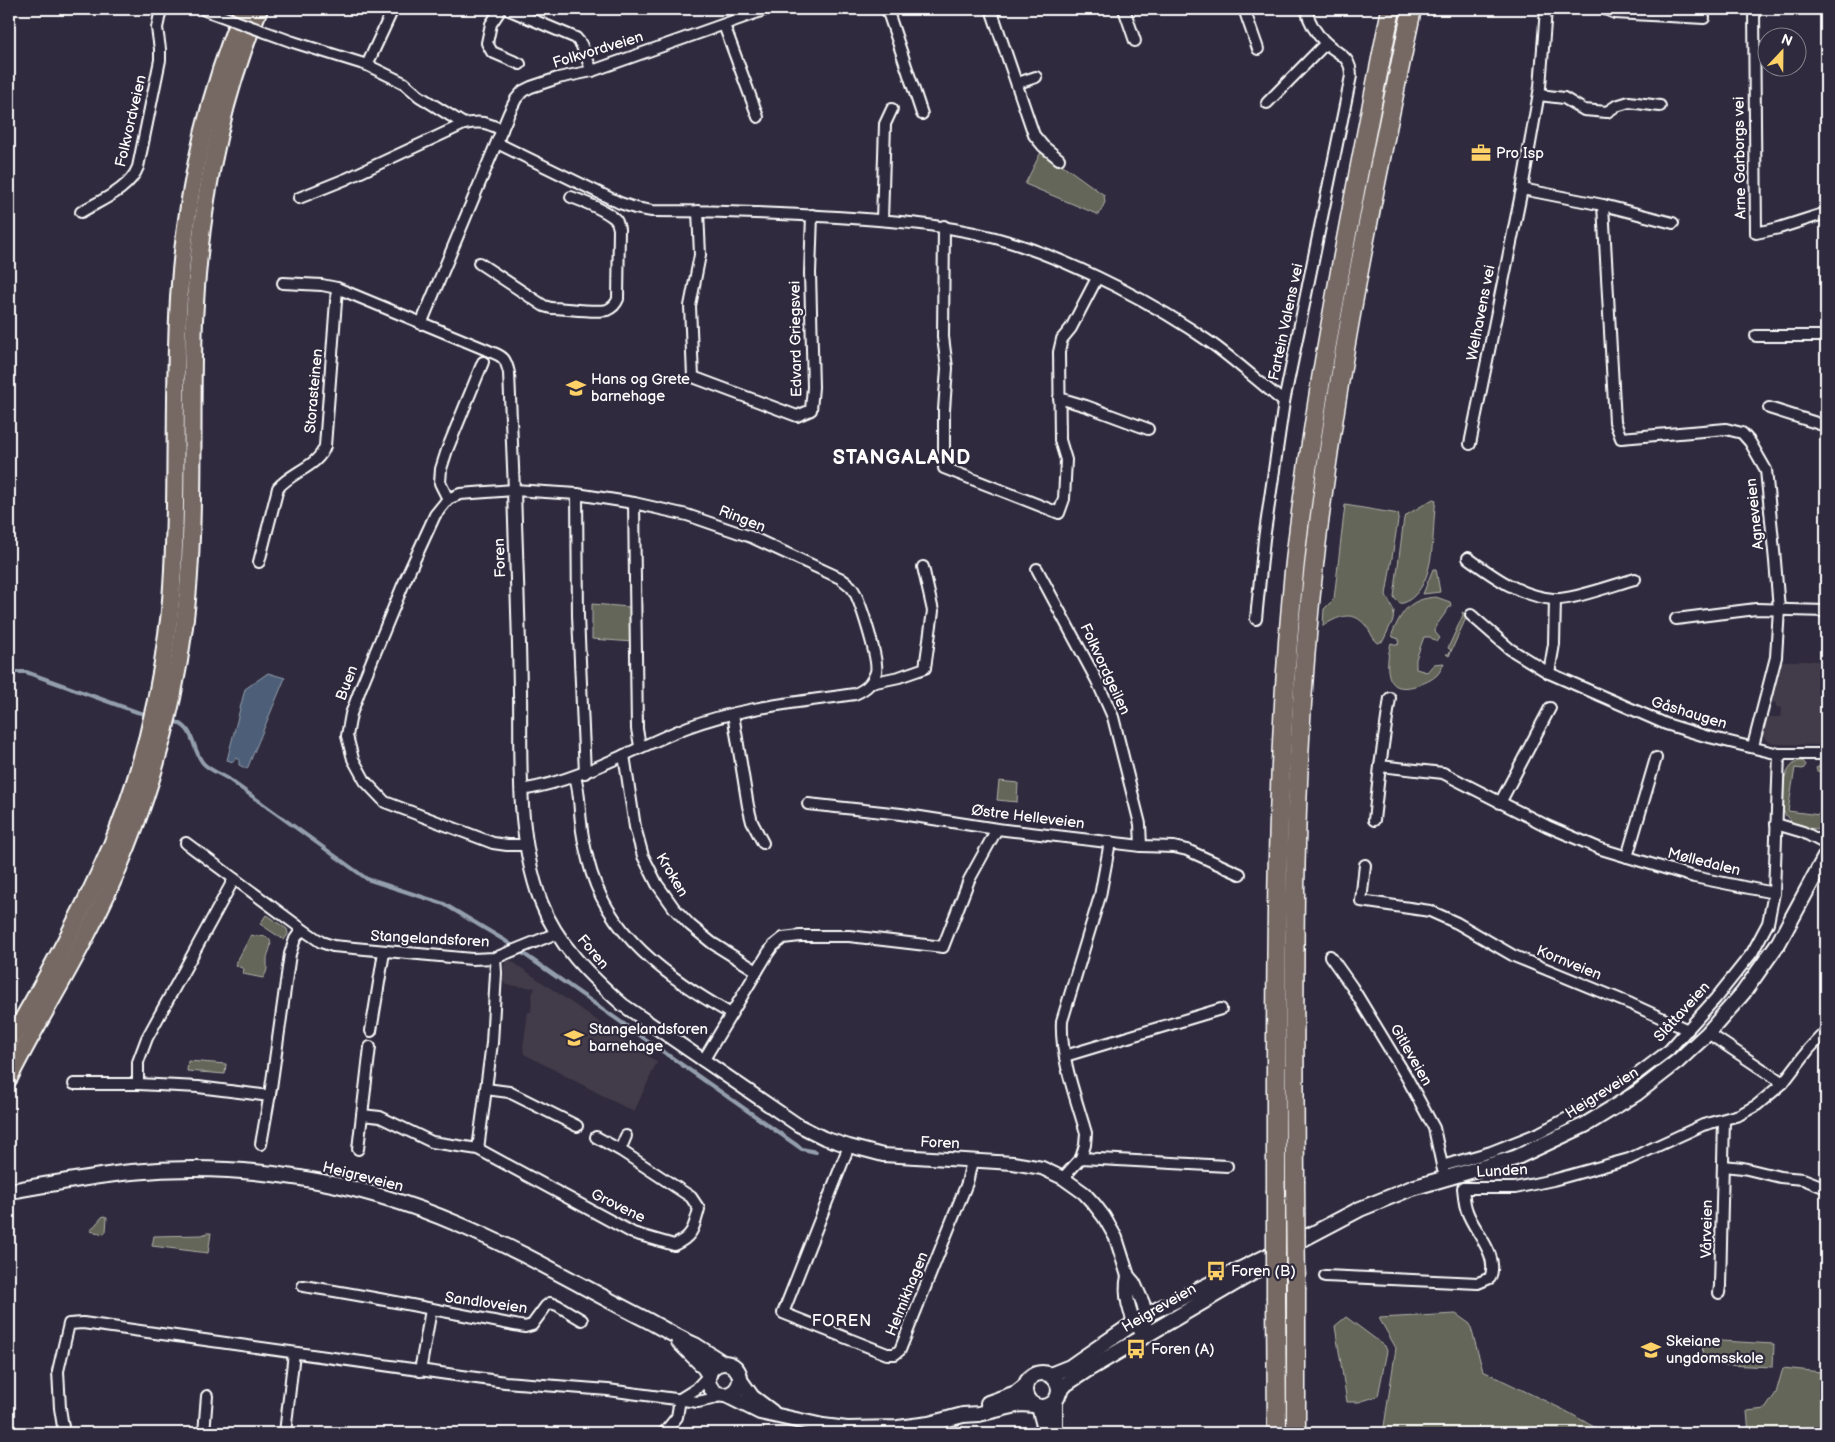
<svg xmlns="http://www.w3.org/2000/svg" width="1835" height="1442" font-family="'Balsamiq Sans',sans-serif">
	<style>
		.built { fill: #433a48 }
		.green { fill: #646658; stroke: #b2b2ac }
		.water { fill: #4d5f78; stroke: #949fae }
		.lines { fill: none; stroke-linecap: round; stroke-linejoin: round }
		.stream { stroke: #949fae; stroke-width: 4 }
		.minor-casing { stroke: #fff; stroke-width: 14 }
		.tertiary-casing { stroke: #fff; stroke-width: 16 }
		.secondary-casing { stroke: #fff; stroke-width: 18 }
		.trunk-casing { stroke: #fff; stroke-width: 20 }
		.motorway-casing { stroke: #fff; stroke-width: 21 }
		.minor { stroke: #2f2a3d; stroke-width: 10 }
		.tertiary { stroke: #2f2a3d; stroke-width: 12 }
		.secondary { stroke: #2f2a3d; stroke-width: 14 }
		.trunk { stroke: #766964; stroke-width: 16 }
		.motorway { stroke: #766964; stroke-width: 18 }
		.minor-bridge-casing { stroke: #fff; stroke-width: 14; stroke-linecap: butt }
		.motorway-bridge-casing { stroke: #fff; stroke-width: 21; stroke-linecap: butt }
		.minor-bridge { stroke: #2f2a3d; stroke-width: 10 }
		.motorway-bridge { stroke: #766964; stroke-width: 18 }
		.labels { text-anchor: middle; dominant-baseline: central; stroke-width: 4.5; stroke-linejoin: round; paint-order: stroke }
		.street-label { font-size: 15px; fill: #fff; stroke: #2f2a3d }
		.poi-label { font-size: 15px; fill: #fff; stroke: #2f2a3d; text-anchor: start }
		.neighbourhood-label { font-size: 16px; letter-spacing: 1px; fill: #fff; stroke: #2f2a3d }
		.district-label { font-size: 20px; font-weight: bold; letter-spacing: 1px; fill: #fff; stroke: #2f2a3d }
	</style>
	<rect width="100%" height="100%" fill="#2f2a3d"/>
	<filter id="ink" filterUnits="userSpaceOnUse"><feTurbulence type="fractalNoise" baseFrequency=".02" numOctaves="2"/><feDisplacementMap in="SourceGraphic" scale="10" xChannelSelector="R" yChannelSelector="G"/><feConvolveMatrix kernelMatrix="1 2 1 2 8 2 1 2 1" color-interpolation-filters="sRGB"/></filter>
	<g filter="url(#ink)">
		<!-- built -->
		<g class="built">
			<path d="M1783 661H1826V743L1824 735 1820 736 1819 745 1776 744 1769 742 1764 738 1763 734 1767 717H1781L1782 708 1776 707V703L1771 702Z"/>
			<path d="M510 960 657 1062 634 1112 524 1054 523 1047 528 1012H531L532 995 535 988 506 985 503 981 504 966 506 961Z"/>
		</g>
		<!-- green -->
		<g class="green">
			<path d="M1042 150 1104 195 1105 202 1099 215 1025 184Z"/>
			<path d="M1433 499 1436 500C1431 531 1438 584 1406 602 1400 605 1397 602 1394 597L1404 518 1408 514Z"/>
			<path d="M1345 505 1399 514 1386 595 1394 611 1393 620 1383 641 1378 643C1372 638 1371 632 1366 626 1353 609 1337 617 1323 626L1324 609 1334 599Z"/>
			<path d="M1433 569H1436L1440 592 1423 594Z"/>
			<path d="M1436 597 1450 602 1451 605 1436 626 1435 632 1440 638 1437 642 1430 637H1424L1416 659V669L1427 672 1434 664 1444 663C1442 668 1440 672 1436 676 1428 683 1404 692 1395 685 1384 677 1388 654 1391 643L1398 645 1399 639 1393 637 1392 634C1402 611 1409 599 1436 597Z"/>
			<path d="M592 604 630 607 633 642 592 639Z"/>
			<path d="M1462 612 1467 615 1466 618 1449 656 1446 654H1449L1451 650 1448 648 1463 615Z"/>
			<path d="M1800 761H1803L1806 765 1803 769 1795 768 1788 811 1819 815 1826 773 1817 771 1816 768 1822 765 1823 762 1826 763V827C1814 832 1789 826 1784 812 1779 798 1783 764 1800 761Z"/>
			<path d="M999 781 1018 783 1017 802 997 800Z"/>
			<path d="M266 915 287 929 288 934 284 940 260 924Z"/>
			<path d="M251 935C256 937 263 936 266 937 276 941 267 953 267 959 267 967 268 971 263 978L243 974 244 969 235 965Z"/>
			<path d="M188 1061 226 1064 225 1074 187 1071Z"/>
			<path d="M103 1216 107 1217 106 1232 104 1234 90 1231Z"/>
			<path d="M207 1233H211L208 1253 152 1246 154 1236 202 1235Z"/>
			<path d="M1456 1314 1470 1324 1483 1371 1564 1410 1605 1433H1383L1396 1348 1379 1318Z"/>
			<path d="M1346 1317 1385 1346 1387 1351 1378 1396 1359 1402H1347L1335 1326Z"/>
			<path d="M1703 1340 1774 1344 1773 1367 1702 1364Z"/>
			<path d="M1783 1368 1821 1372 1826 1377V1433H1749L1747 1411 1765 1409 1776 1393Z"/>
		</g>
		<!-- water -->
		<path class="water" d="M268 673 285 678 247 769 239 765V760L236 758 233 762 227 760 245 689Z"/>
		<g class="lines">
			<!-- stream -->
			<g class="stream">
				<path d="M9 672H26L137 712 149 715"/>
				<path d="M170 720C197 726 190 747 203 763 208 769 220 774 227 778L367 879 444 904 504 940 802 1149 816 1152"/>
			</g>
			<defs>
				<g id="minor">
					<path d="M501 9 491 24 487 43 492 52 520 64"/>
					<path d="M507 9 576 38 581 44 592 71"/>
					<path d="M887 9 922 114"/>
					<path d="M991 9 1034 135 1043 146 1059 159"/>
					<path d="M1124 9 1135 41"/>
					<path d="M1244 9 1258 49"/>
					<path d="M1605 9 1615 13 1704 18"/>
					<path d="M1754 9 1756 233 1779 228 1826 213"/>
					<path d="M724 25 758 117"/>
					<path d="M293 42 367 65 404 83 419 96 464 124"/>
					<path d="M367 65 393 9"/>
					<path d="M1018 83 1036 77"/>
					<path d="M1539 95 1564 98 1584 110 1607 112 1616 106 1629 102 1660 106"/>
					<path d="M1267 103 1326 43"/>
					<path d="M497 143 620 203 635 208 652 211C715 211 775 213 837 217 898 221 957 225 1016 244 1080 265 1156 304 1211 343 1236 361 1260 383 1284 402"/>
					<path d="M1522 189 1603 205 1673 223"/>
					<path d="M299 198 346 179 464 124C481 121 486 122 502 130"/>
					<path d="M1603 205 1615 422 1621 438 1726 429 1742 433 1750 442 1766 470 1775 561 1779 609 1776 657 1753 746"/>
					<path d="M698 211 700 255 690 306 693 377 797 416 811 410 813 387 810 273 812 215"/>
					<path d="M81 212C101 200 129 190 138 167L160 60V49L157 28 161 9"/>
					<path d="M882 220 885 124 892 109"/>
					<path d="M944 226 943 337 947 368 944 410V468L1059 513 1064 499 1066 460 1060 440 1059 352 1062 339 1071 328 1097 278"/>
					<path d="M479 263 544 306 551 308C565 308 595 313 607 310 612 308 616 304 618 299L619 229C618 225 618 221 614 218 603 209 585 202 571 197"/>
					<path d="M283 283 322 285 337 288 487 350C503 357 505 356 509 373L514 490"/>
					<path d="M421 324 509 113 516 99 523 91 531 87 558 78 592 71 767 9"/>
					<path d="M1756 336H1826"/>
					<path d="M1059 398 1086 406 1148 429"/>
					<path d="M1769 408 1826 426"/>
					<path d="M1470 444 1522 189 1540 87 1546 9"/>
					<path d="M577 494 578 616 585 773"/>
					<path d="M448 499 440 483 441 469 447 450 483 362"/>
					<path d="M634 503 637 729 640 746"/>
					<path d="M1468 558C1494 577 1520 596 1553 599 1571 601 1616 584 1635 579"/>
					<path d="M259 562 278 488C291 472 319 466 325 446L337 288"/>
					<path d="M1037 569 1097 681 1113 717 1140 824 1141 846"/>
					<path d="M1471 615 1510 649 1549 673 1666 724 1705 736 1779 754H1826"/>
					<path d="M1256 619 1264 539 1284 402 1351 76C1351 56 1339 55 1326 43 1316 34 1309 22 1306 9"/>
					<path d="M1676 619 1756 609 1826 611"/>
					<path d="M1549 673 1554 644 1555 599"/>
					<path d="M871 683 899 677 925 668 933 611 923 567"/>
					<path d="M1390 698 1380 766 1443 773 1547 826 1601 849 1694 877 1774 893"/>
					<path d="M733 714 748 806 752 822 763 843"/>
					<path d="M624 755 635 827 643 856 657 884 674 908 690 925 712 943 757 971"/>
					<path d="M575 777C580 792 579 807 581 822 582 835 585 848 588 860 606 936 668 977 731 1014"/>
					<path d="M522 790C582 780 632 749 688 727 741 707 800 702 855 694 866 689 872 684 876 672 879 661 860 598 852 588 849 584 844 581 840 578L751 537 687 515 634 503 577 494 514 490 460 494 448 499 435 515 403 585 361 687 351 714 347 736 353 759 365 781 385 802 493 843 507 845H525"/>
					<path d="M1500 803 1550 708"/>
					<path d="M808 804 901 814 997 829 1141 846 1174 847 1187 850 1240 874"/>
					<path d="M1374 820 1380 766"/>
					<path d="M1776 824 1803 832 1826 844"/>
					<path d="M186 843 302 929 321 942 333 946 472 959 495 958 557 933"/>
					<path d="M1627 857 1656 758"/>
					<path d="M1365 865 1361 901 1430 911 1457 923 1514 956 1631 1004 1688 1030"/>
					<path d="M1330 956 1352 987 1406 1076 1434 1128 1443 1170"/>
					<path d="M371 1031 384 952"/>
					<path d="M1708 1033 1783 1083 1809 1049 1826 1031"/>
					<path d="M1065 1056 1221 1009"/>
					<path d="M703 1061 768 953 773 946 783 938 800 936H849L943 947 969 880 997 829"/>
					<path d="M74 1084H138L198 1087 270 1096"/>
					<path d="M138 1084V1062L147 1038 234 879"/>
					<path d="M486 1089 509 1092 577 1126"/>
					<path d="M362 1115 380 1117 432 1142 478 1149 633 1233 674 1245C693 1237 694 1227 699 1209L691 1197 620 1150 596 1137"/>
					<path d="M261 1144 271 1088 290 954 295 939 302 929"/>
					<path d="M849 1146 783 1313 887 1354H895L900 1350 967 1183 972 1161"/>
					<path d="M358 1149 370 1047"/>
					<path d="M478 1149 492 1043 496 973 495 958"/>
					<path d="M620 1150 626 1136"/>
					<path d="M1081 1158 1085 1145 1086 1133C1076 1098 1060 1057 1062 1021L1100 896 1110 842"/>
					<path d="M1442 1166 1491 1152 1539 1133 1579 1112 1620 1087 1669 1050 1716 998 1752 953 1768 923 1774 893 1779 754"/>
					<path d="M1723 1166 1743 1168 1780 1177 1803 1179 1826 1188"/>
					<path d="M1063 1178 1081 1158 1227 1166"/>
					<path d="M1325 1276 1478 1283 1490 1278C1500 1255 1474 1232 1467 1211 1464 1204 1464 1195 1463 1188H1515L1553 1180 1629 1159 1703 1125 1739 1115 1757 1105 1783 1083"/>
					<path d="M303 1286C377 1297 451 1313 525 1327L532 1325 546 1306 550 1303 557 1305 582 1320"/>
					<path d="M1719 1293 1720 1286 1724 1120"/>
					<path d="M420 1371 431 1310"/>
					<path d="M680 1399 696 1389 708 1376"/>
					<path d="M64 1433 60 1408 58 1371 69 1324 83 1323 505 1382 608 1390 698 1402 712 1399 721 1395"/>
					<path d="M204 1433 207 1396"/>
					<path d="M285 1433 294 1353"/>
					<path d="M664 1433 677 1417 680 1399"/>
				</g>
				<g id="tertiary">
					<path d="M514 490C516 557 519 624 520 691 521 761 516 835 541 902 557 944 590 976 623 1005L798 1125 824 1138 849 1146 883 1155 1013 1163 1042 1168 1063 1178 1084 1193 1094 1204 1104 1217 1116 1238 1128 1276 1134 1283 1143 1303 1146 1315 1144 1335"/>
					<path d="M1128 1276C1124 1293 1129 1316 1140 1330"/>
				</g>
				<g id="secondary">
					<path d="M9 1190H16C55 1183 93 1176 132 1172 243 1161 359 1181 460 1225 524 1252 584 1288 645 1319 662 1328 678 1338 695 1345L723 1363"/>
					<path d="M679 1342 703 1366 709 1375"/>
					<circle cx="724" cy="1379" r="16"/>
					<circle cx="1042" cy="1390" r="17"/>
					<path d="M1050 1375 1070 1367 1080 1360 1146 1315 1303 1239 1360 1209 1412 1188 1515 1158 1585 1125 1637 1093 1678 1061 1708 1033 1743 993 1779 942 1826 855"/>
					<path d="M740 1380 752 1397 772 1412"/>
					<path d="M1059 1392 1066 1384 1087 1370 1259 1269"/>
					<path d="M726 1395 760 1412 823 1426 847 1429 898 1428 929 1424 963 1415 979 1414 1021 1404 1034 1405"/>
					<path d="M1055 1402V1433"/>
					<path d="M988 1403 1016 1393 1025 1386"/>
					<path d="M1039 1407 1046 1433"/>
				</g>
				<g id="trunk">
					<path d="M9 1043C46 980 82 914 111 847 140 778 159 701 168 627 172 601 173 573 174 546 177 464 174 381 179 298 185 200 206 100 243 9"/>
					<path d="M9 1078C32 1031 60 987 84 940 135 843 170 736 184 627 197 525 190 422 194 320 199 213 218 107 259 9"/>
				</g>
				<g id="motorway">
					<path d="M1295 1181C1294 985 1291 788 1311 593 1331 397 1371 202 1412 9"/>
					<path d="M1276 1191C1276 991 1274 792 1292 593 1298 521 1310 450 1321 379 1342 255 1366 132 1391 9"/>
					<path d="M1296 1289V1433"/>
					<path d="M1276 1298 1277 1433"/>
				</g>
			</defs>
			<!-- minor casing -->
			<use href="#minor" class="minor-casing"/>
			<!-- tertiary casing -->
			<use href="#tertiary" class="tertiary-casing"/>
			<!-- secondary casing -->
			<use href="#secondary" class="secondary-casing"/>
			<!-- trunk casing -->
			<use href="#trunk" class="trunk-casing"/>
			<!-- motorway casing -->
			<use href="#motorway" class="motorway-casing"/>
			<!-- minor -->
			<use href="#minor" class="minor"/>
			<!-- tertiary -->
			<use href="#tertiary" class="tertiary"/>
			<!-- secondary -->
			<use href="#secondary" class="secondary"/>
			<!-- trunk -->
			<use href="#trunk" class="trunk"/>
			<!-- motorway -->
			<use href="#motorway" class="motorway"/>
			<defs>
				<path id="minor-bridge" d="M202 9 293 42"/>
				<g id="motorway-bridge">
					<path d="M1295 1181 1296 1289"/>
					<path d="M1276 1191V1298"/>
				</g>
			</defs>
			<!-- minor-bridge casing -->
			<use href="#minor-bridge" class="minor-bridge-casing"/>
			<!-- motorway-bridge casing -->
			<use href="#motorway-bridge" class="motorway-bridge-casing"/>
			<!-- minor-bridge -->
			<use href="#minor-bridge" class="minor-bridge"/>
			<!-- motorway-bridge -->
			<use href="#motorway-bridge" class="motorway-bridge"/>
		</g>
	</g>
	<!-- icons -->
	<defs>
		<symbol id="office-bare" viewBox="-9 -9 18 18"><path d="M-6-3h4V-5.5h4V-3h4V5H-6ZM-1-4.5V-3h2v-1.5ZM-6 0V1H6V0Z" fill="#ffd166" stroke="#2f2a3d" stroke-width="2.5" paint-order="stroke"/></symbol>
		<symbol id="school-bare" viewBox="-9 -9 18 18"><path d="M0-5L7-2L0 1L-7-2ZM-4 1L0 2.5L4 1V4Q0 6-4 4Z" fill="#ffd166" stroke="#2f2a3d" stroke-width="2.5" paint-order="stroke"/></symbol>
		<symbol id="bus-bare" viewBox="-9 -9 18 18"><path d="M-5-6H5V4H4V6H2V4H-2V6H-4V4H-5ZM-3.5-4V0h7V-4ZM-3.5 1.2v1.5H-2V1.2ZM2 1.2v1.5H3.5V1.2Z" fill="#ffd166" stroke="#2f2a3d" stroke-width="2.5" paint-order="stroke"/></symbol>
	</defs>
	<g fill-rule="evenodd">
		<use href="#office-bare" x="1467" y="139" width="28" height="28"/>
		<use href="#school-bare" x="562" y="374" width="28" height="28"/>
		<use href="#school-bare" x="560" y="1024" width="28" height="28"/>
		<use href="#bus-bare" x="1202" y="1257" width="28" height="28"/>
		<use href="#bus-bare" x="1122" y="1335" width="28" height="28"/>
		<use href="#school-bare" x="1637" y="1336" width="28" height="28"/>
	</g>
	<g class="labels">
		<!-- street labels -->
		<g class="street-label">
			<text transform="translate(598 50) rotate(-17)">Folkvordveien</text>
			<text transform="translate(131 121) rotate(-77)">Folkvordveien</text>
			<text transform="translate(1740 158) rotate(-91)">Arne Garborgs vei</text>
			<text transform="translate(1481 313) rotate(-79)">Welhavens vei</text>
			<text transform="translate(1286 322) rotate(-78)">Fartein Valens vei</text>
			<text transform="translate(796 339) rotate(-91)">Edvard Griegsvei</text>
			<text transform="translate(314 391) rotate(-85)">Storasteinen</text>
			<text transform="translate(1755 514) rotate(-96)">Agneveien</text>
			<text transform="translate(742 519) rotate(21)">Ringen</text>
			<text transform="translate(500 558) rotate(-92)">Foren</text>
			<text transform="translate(1105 669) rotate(65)">Folkvordgeilen</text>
			<text transform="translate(347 683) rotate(-69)">Buen</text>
			<text transform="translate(1689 713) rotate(17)">Gåshaugen</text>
			<text transform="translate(1028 817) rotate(7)">Østre Helleveien</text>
			<text transform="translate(1704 862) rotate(14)">Mølledalen</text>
			<text transform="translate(672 875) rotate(59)">Kroken</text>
			<text transform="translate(430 939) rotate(3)">Stangelandsforen</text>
			<text transform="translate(593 952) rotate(50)">Foren</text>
			<text transform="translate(1569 963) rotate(22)">Kornveien</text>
			<text transform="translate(1682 1012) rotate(-48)">Slåttaveien</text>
			<text transform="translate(1411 1055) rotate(60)">Gitleveien</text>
			<text transform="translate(1602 1093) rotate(-32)">Heigreveien</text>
			<text transform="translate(940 1143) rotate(3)">Foren</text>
			<text transform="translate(1502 1171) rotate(-3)">Lunden</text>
			<text transform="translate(363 1177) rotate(14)">Heigreveien</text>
			<text transform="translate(618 1206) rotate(26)">Grovene</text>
			<text transform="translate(1707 1229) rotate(-89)">Vårveien</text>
			<text transform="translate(907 1294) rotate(-68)">Helmikhagen</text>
			<text transform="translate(486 1303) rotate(8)">Sandloveien</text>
			<text transform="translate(1159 1308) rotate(-30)">Heigreveien</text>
		</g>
		<!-- poi labels -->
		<g class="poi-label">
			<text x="1496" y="153">Pro Isp</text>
			<text x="591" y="379">Hans og Grete<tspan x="591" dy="17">barnehage</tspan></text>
			<text x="589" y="1029">Stangelandsforen<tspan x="589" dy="17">barnehage</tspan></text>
			<text x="1231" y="1271">Foren (B)</text>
			<text x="1666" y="1341">Skeiane<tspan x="1666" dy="17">ungdomsskole</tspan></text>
			<text x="1151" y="1349">Foren (A)</text>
		</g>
		<!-- neighbourhood labels -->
		<g class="neighbourhood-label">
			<text x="842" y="1321">FOREN</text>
		</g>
		<!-- district labels -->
		<g class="district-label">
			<text x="902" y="458">STANGALAND</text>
		</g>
	</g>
	<!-- margin -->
	<rect width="1835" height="1442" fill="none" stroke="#2f2a3d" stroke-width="30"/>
	<rect x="15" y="15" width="1805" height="1412" fill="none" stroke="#fff" stroke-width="2" filter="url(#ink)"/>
	<!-- north arrow -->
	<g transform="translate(1782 52) rotate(22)"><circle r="24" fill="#2f2a3d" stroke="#827f8b"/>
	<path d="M0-4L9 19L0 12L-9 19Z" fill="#ffd166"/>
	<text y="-8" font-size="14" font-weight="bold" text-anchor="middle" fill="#ffffff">N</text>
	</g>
</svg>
